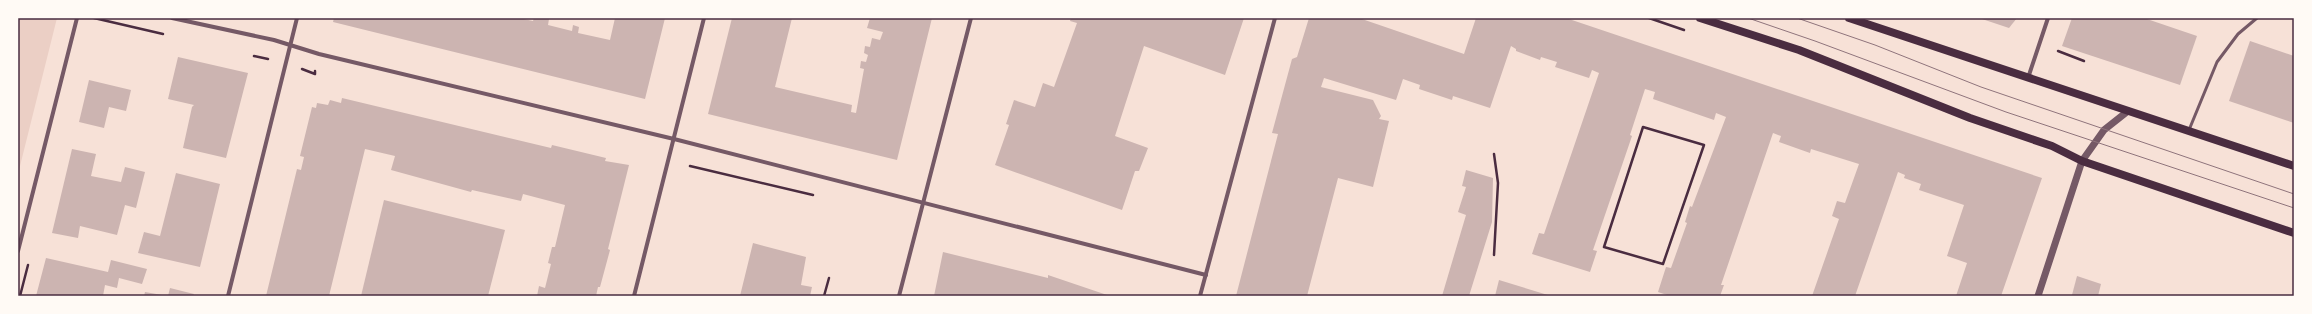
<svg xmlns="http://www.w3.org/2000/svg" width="2312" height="314" font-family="Manrope,sans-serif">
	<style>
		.green { fill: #ebcfc5 }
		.building { fill: #ccb4b1 }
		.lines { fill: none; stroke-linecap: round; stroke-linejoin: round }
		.path { stroke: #4a2c40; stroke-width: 2.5 }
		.service { stroke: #755966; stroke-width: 3 }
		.minor { stroke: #755966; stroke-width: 4 }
		.tertiary { stroke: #755966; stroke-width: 7 }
		.secondary { stroke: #4a2c40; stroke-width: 8 }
		.tram { stroke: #8f747c; stroke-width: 1 }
		.neatline { fill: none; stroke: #4a2c40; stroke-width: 1.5 }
	</style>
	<rect width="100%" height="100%" fill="#f7e1d7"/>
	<!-- green -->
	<path class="green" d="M18 18H57L18 174Z"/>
	<!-- building -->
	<g class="building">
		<path d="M334 18H519L533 21 534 18H544L549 19 548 25 572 31 573 25 579 27 578 33 610 40 615 18H665L645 99 333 22Z"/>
		<path d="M732 18H792L775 87 852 105 851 112 856 113 864 69 860 68 861 61 866 62 868 55 864 53 865 46 870 47 872 38 880 40 883 32 867 28 870 18H932L897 160 708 114Z"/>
		<path d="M1071 18H1244L1225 75 1144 46 1115 136 1148 148 1139 171H1135L1122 210 995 165 1009 125 1006 124 1014 100 1035 107 1043 83 1054 87 1077 23 1070 21Z"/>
		<path d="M1309 18H1359L1464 54 1476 18H1566L2042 178 2001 296H1956L1967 263 1947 256 1964 205 1919 190 1921 184 1904 178 1905 175 1898 172 1855 296H1812L1839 219 1832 216 1837 201 1845 203 1859 164 1811 149 1810 153 1779 142 1781 136 1773 133 1721 285H1724L1720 296H1670L1658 292 1666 267 1671 268 1687 223 1685 222 1690 206 1692 207 1726 117 1716 113 1714 120 1653 99 1655 92 1645 89 1630 135 1632 136 1593 250 1597 251 1590 272 1532 254 1539 233 1544 234 1599 73 1592 70 1589 78 1555 67 1557 62 1541 57 1540 60 1516 51V49L1511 46 1490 108 1453 96 1452 100 1419 89 1420 85 1403 79 1396 100 1324 78 1321 87 1373 100 1381 116 1379 119 1389 121 1373 187 1338 178 1307 296H1236L1278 134 1272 133 1292 59 1297 57Z"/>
		<path d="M1979 18H2017L2009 28Z"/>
		<path d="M2072 18H2144L2197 36 2180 85 2062 46Z"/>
		<path d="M2250 41 2294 56V123L2229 101Z"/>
		<path d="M178 57 248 73 226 158 183 148 192 107 194 105 168 99Z"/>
		<path d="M89 80 131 90 126 111 109 107 104 128 79 122Z"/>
		<path d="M342 98 551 148 552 145 606 158 605 161 629 165 608 249 610 250 600 287H598L596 296H537L539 286 545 288 551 264 548 263 552 247H555L565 205 523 194 521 201 472 190 471 192 391 170 395 156 365 149 329 296H266L297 169 301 170 304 157 300 156 312 107 316 108 317 103 328 105 330 100 341 103Z"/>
		<path d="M72 149 96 154 91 176 121 182 125 167 145 172 136 208 125 205 117 235 80 226 78 238 52 233Z"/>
		<path d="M1466 170 1493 178 1492 222 1469 296H1442L1466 215 1458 212 1466 187 1462 186Z"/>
		<path d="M176 173 220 184 200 267 138 253 144 232 160 236Z"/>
		<path d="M384 200 505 230 488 296H361Z"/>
		<path d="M753 243 806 257 801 285 812 287 810 296H740Z"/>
		<path d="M943 252 1048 278V275L1110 296H934Z"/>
		<path d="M46 258 108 272 111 260 147 269 142 284 119 278 117 288 105 285 103 296H36Z"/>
		<path d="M2077 276 2101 284 2098 296 2072 295Z"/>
		<path d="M1499 280 1551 296H1495Z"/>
		<path d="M170 288 194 294 193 296H168Z"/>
		<path d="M145 292 162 295V296H144Z"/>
	</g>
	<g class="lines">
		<!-- path -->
		<g class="path">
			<path d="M94 18 163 34"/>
			<path d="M1649 18 1684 30"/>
			<path d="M2058 51 2084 61"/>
			<path d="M254 56 268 59"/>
			<path d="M302 69 315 74V71"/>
			<path d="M1643 127 1704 145 1663 264 1604 247Z"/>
			<path d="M1494 154 1498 183 1494 255"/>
			<path d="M690 166 813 195"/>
			<path d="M20 296 28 265"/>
			<path d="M824 296 829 278"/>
		</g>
		<!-- service -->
		<path class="service" d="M2189 130 2217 62 2238 34 2257 18"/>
		<!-- minor -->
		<g class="minor">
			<path d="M172 18 274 40 319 54 674 139 1206 275"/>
			<path d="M2028 78 2048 18"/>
			<path d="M18 251 77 18"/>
			<path d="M228 296 297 18"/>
			<path d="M634 296 704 18"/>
			<path d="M899 296 971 18"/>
			<path d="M1200 296 1275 18"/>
		</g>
		<!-- tertiary -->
		<path class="tertiary" d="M2038 296 2082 161 2104 130 2128 111"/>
		<!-- secondary -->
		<g class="secondary">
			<path d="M1700 18 1799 50 1970 118 2052 146 2082 161 2294 233"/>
			<path d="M1849 18 2294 166"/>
		</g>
		<!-- tram -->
		<g class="tram">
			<path d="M1748 18 1815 41 2006 112 2294 208"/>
			<path d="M1797 18 1875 45 1981 87 2294 194"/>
		</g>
	</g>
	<!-- border -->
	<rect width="2312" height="314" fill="none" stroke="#fffaf5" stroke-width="38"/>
	<rect x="19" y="19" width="2274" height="276" class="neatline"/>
</svg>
